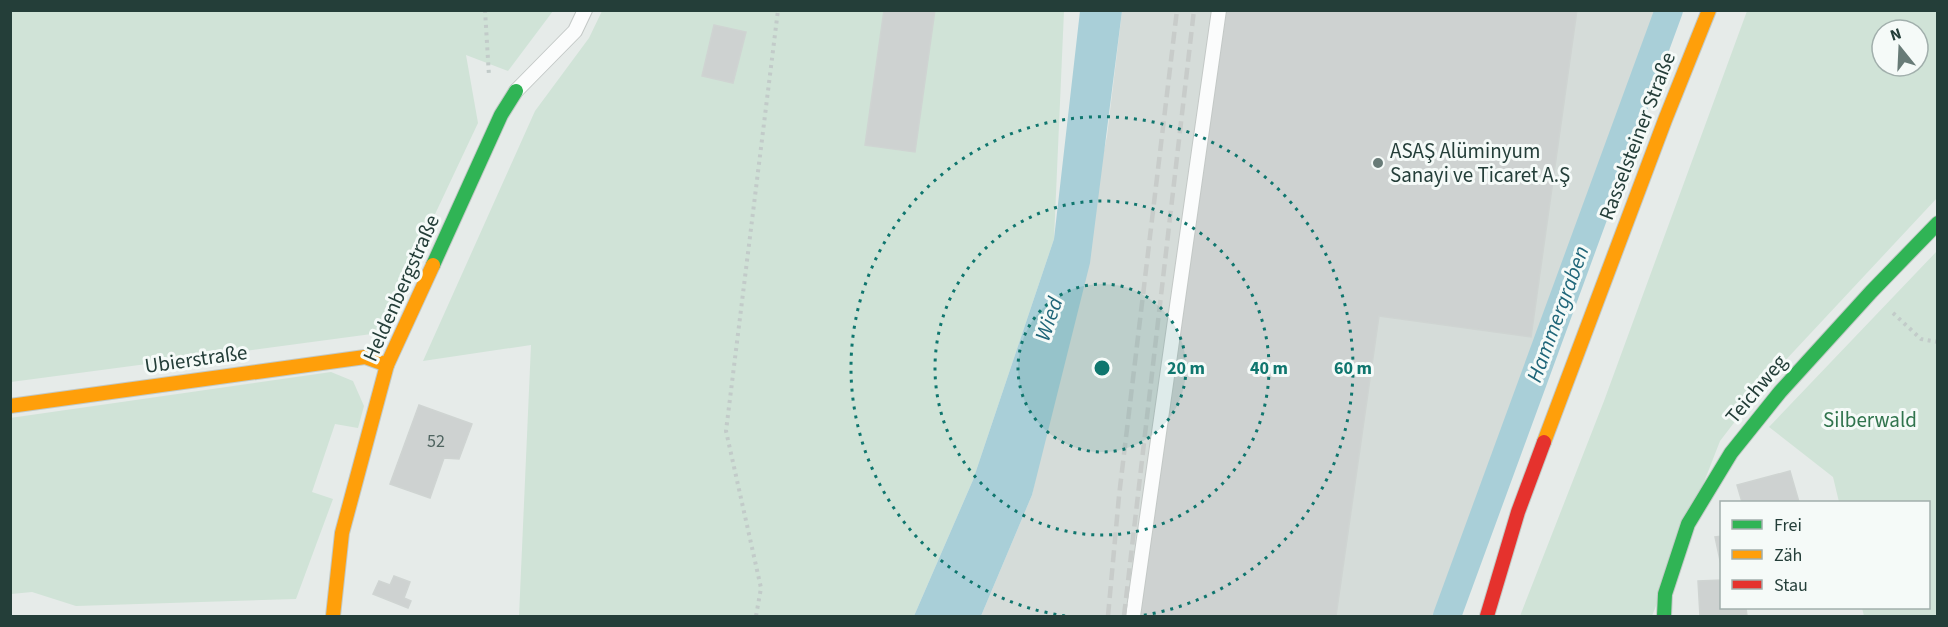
<svg xmlns="http://www.w3.org/2000/svg" width="1948" height="627" font-family="'Source Sans 3',sans-serif">
	<style>
		.built { fill: #d5dcd9 }
		.green { fill: #d0e3d7; fill-rule: evenodd }
		.water { fill: #a9cfd8 }
		.lines { fill: none; stroke-linecap: round; stroke-linejoin: round }
		.canal { stroke: #a9cfd8; stroke-width: 28 }
		.building { fill: #ced2d1; stroke: #cfd4d2; stroke-width: 1.5 }
		.lane-casing { stroke: #c3c8c6; stroke-width: 16 }
		.fast-casing { stroke: #c2c9c6; stroke-width: 16 }
		.slow-casing { stroke: #c2c9c6; stroke-width: 16 }
		.jam-casing { stroke: #c2c9c6; stroke-width: 16 }
		.path { stroke: #c2cbc9; stroke-width: 4; stroke-dasharray: 3 4.5; stroke-linecap: butt }
		.lane { stroke: #fbfcfc; stroke-width: 14 }
		.fast { stroke: #30b455; stroke-width: 14 }
		.slow { stroke: #ff9f0a; stroke-width: 14 }
		.jam { stroke: #e5322d; stroke-width: 14 }
		.rail { stroke: #c8ccca; stroke-width: 4.5; stroke-dasharray: 12 6; stroke-linecap: butt }
		.ring { fill: none; stroke: #0f766e; stroke-width: 3; stroke-dasharray: 3 6 }
		.poi-dot { fill: #687b77; stroke: #f5faf8; stroke-width: 2 }
		.labels { text-anchor: middle; dominant-baseline: central; stroke-width: 6; stroke-linejoin: round; paint-order: stroke }
		.number-label { font-size: 18px; fill: #4f6460 }
		.street-label { font-size: 21px; fill: #243e39; stroke: #f5faf8 }
		.poi-label { font-size: 21px; fill: #243e39; stroke: #f5faf8; text-anchor: start }
		.park-label { font-size: 21px; fill: #30744d; stroke: #f5faf8 }
		.water-label { font-size: 22px; font-style: italic; fill: #206679; stroke: #f5faf8 }
		.centre { fill: #0f766e; stroke: #f5faf8; stroke-width: 3 }
		.ring-label { font-size: 18px; text-anchor: middle; font-weight: bold; fill: #0f766e; stroke: #f5faf8; stroke-width: 6; stroke-linejoin: round; paint-order: stroke }
	</style>
	<rect width="100%" height="100%" fill="#e6ebe9"/>
	<!-- built -->
	<path class="built" d="M1122 11H1665L1457 616H981L1032 495 1107 136Z"/>
	<!-- green -->
	<g class="green">
		<path d="M10 11 11 10 553 11 508 71 466 55 478 123 379 333 11 382Z"/>
		<path d="M602 11H1064L1054 239 973 480 914 616H519L531 345 423 361 535 111 589 38Z"/>
		<path d="M1747 11H1937V198L1766 381 1720 441 1652 616H1520L1604 401ZM1882 30H1918V66H1882Z"/>
		<path d="M1937 251V616H1864L1862 608H1928V502H1839L1833 477 1769 427Z"/>
		<path d="M331 372 353 381 364 406 358 428 335 424 312 492 333 499 296 599 76 606 32 592 11 594 10 418Z"/>
	</g>
	<!-- water -->
	<path class="water" d="M1080 11H1122L1090 263 1032 495 981 616H914L973 480 1054 239Z"/>
	<g class="lines">
		<!-- canal -->
		<path class="canal" d="M1447 616 1669 10"/>
	</g>
	<!-- building -->
	<g class="building">
		<path d="M884 10H935L915 152 865 145Z"/>
		<path d="M1222 10H1577L1531 337 1379 316 1336 616H1136Z"/>
		<path d="M714 25 746 32 733 83 702 76Z"/>
		<path d="M419 405 472 424 459 459 444 458 430 498 390 484Z"/>
		<path d="M1790 471 1799 502H1742L1737 485Z"/>
		<path d="M1722 536V565H1721L1715 537Z"/>
		<path d="M394 576 410 582 404 598 411 601 408 608 373 594 379 581 390 585Z"/>
		<path d="M1722 580V608H1746L1747 616H1700L1698 581Z"/>
	</g>
	<g class="lines">
		<defs>
			<g id="lane">
				<path d="M516 91 575 31 585 10"/>
				<path d="M1133 616 1219 10"/>
			</g>
			<g id="fast">
				<path d="M433 265 501 115 516 91"/>
				<path d="M1664 616 1665 594 1688 524 1731 453 1780 392 1871 292 1938 223"/>
			</g>
			<g id="slow">
				<path d="M10 406 365 357 387 365"/>
				<path d="M1544 442 1665 120 1709 10"/>
				<path d="M333 616 342 533 387 365 433 265"/>
			</g>
			<path id="jam" d="M1487 616 1518 512 1544 442"/>
		</defs>
		<!-- lane casing -->
		<use href="#lane" class="lane-casing"/>
		<!-- fast casing -->
		<use href="#fast" class="fast-casing"/>
		<!-- slow casing -->
		<use href="#slow" class="slow-casing"/>
		<!-- jam casing -->
		<use href="#jam" class="jam-casing"/>
		<!-- path -->
		<g class="path">
			<path d="M485 10 489 76"/>
			<path d="M1893 313 1921 339 1938 342"/>
			<path d="M756 616 761 588 726 431 778 10"/>
		</g>
		<!-- lane -->
		<use href="#lane" class="lane"/>
		<!-- fast -->
		<use href="#fast" class="fast"/>
		<!-- slow -->
		<use href="#slow" class="slow"/>
		<!-- jam -->
		<use href="#jam" class="jam"/>
		<!-- rail -->
		<g class="rail">
			<path d="M1108 616 1119 496 1177 10"/>
			<path d="M1124 616 1194 10"/>
		</g>
	</g>
	<!-- distance rings -->
	<circle cx="1102" cy="368" r="84" fill="#0f766e" fill-opacity=".12"/>
	<g class="ring">
		<circle cx="1102" cy="368" r="84"/>
		<circle cx="1102" cy="368" r="167"/>
		<path d="M1065 616A251 251 0 1 1 1139 616"/>
	</g>
	<!-- markers -->
	<circle class="poi-dot" cx="1378" cy="163" r="6"/>
	<g class="labels">
		<!-- number labels -->
		<g class="number-label">
			<text x="436" y="441">52</text>
		</g>
		<!-- street labels -->
		<g class="street-label">
			<text transform="translate(1637 136) rotate(-69)">Rasselsteiner Straße</text>
			<text transform="translate(401 288) rotate(-66)">Heldenbergstraße</text>
			<text transform="translate(196 359) rotate(-8)">Ubierstraße</text>
			<text transform="translate(1756 389) rotate(-50)">Teichweg</text>
		</g>
		<!-- poi labels -->
		<g class="poi-label">
			<text x="1390" y="151">ASAŞ Alüminyum<tspan x="1390" dy="24">Sanayi ve Ticaret A.Ş</tspan></text>
		</g>
		<!-- park labels -->
		<g class="park-label">
			<text x="1870" y="420">Silberwald</text>
		</g>
		<!-- water labels -->
		<g class="water-label">
			<text transform="translate(1558 314) rotate(-70)">Hammergraben</text>
			<text transform="translate(1049 319) rotate(-71)">Wied</text>
		</g>
	</g>
	<circle cx="1102" cy="368" r="9" class="centre"/>
	<g class="ring-label">
		<text x="1186" y="374">20 m</text>
		<text x="1269" y="374">40 m</text>
		<text x="1353" y="374">60 m</text>
	</g>
	<!-- border -->
	<rect width="1948" height="627" fill="none" stroke="#243e39" stroke-width="24"/>
	<!-- legend -->
	<rect x="1720" y="501" width="210" height="108" fill="#f5faf8" stroke="#a1afac" stroke-width="1.5"/>
	<rect x="1732" y="520" width="30" height="9" fill="#30b455" stroke="#a1afac" stroke-width="1.5"/>
	<text x="1774" y="531" font-size="18" fill="#243e39">Frei</text>
	<rect x="1732" y="550" width="30" height="9" fill="#ff9f0a" stroke="#a1afac" stroke-width="1.5"/>
	<text x="1774" y="561" font-size="18" fill="#243e39">Zäh</text>
	<rect x="1732" y="580" width="30" height="9" fill="#e5322d" stroke="#a1afac" stroke-width="1.5"/>
	<text x="1774" y="591" font-size="18" fill="#243e39">Stau</text>
	<!-- north arrow -->
	<g transform="translate(1900 48) rotate(342)"><circle r="28" fill="#f5faf8" stroke="#a1afac" stroke-width="1.5"/>
	<path d="M0-4.5L10 22L0 15L-10 22Z" fill="#687b77"/>
	<text y="-9" font-size="16" font-weight="bold" text-anchor="middle" fill="#243e39">N</text>
	</g>
</svg>
